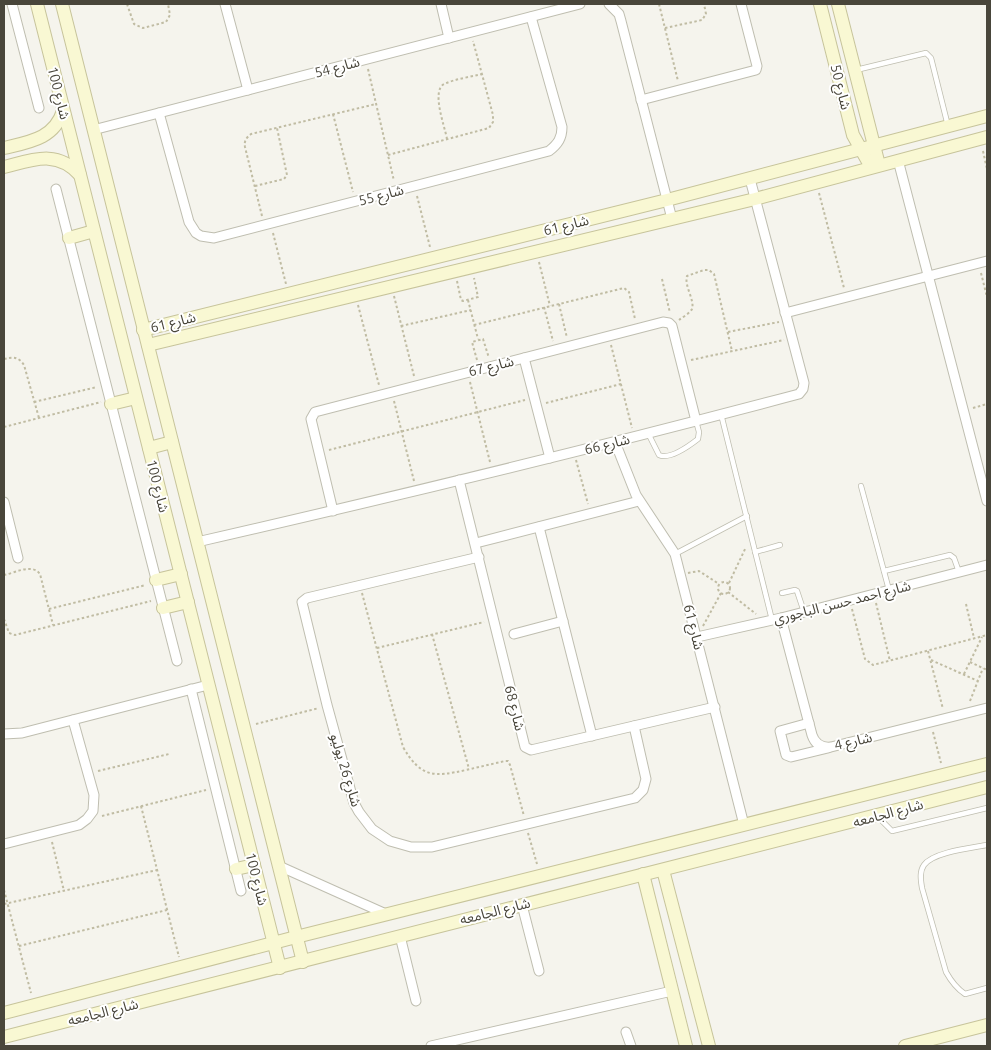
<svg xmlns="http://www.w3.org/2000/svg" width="991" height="1050" font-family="Ubuntu,'Noto Sans Arabic',sans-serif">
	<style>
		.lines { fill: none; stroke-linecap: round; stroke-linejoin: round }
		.lane-casing { stroke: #bfbeb0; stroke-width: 6 }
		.street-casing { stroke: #bfbeb0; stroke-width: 11 }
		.secondary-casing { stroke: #c7c49b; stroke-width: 14 }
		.path { stroke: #c0bca3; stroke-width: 2; stroke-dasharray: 2.5 2.5; stroke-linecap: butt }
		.lane { stroke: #fff; stroke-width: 4.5 }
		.street { stroke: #fff; stroke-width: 9 }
		.secondary { stroke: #f9f8d3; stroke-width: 12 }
		.labels { text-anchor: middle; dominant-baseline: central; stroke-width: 4; stroke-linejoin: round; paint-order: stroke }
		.street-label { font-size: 14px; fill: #49463b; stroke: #fff }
	</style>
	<rect width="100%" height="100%" fill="#f5f4ed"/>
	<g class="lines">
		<defs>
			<g id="lane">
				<path d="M856 70 926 53 931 58 948 126"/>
				<path d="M721 414 772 620"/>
				<path d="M648 433 659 455C670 460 689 446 698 439L699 432 696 421"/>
				<path d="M861 486 889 590"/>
				<path d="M755 552 780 545"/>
				<path d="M675 554 747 516"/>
				<path d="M884 571 950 555 954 558 959 572"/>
				<path d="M782 593 795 590 797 591 804 612"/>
				<path d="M878 817 892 831 987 808"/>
				<path d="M987 845C971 848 933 852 924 865 919 872 921 881 922 888L946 972C951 981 956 988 965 994L987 988"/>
			</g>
			<g id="street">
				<path d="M12 4 39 108"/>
				<path d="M225 4 248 90"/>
				<path d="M441 4 449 38"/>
				<path d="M609 4 619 14 621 21 672 219"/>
				<path d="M641 100 756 70 757 66 741 4"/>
				<path d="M159 113 189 222 196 233 201 236 214 238 549 151C558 144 562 138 562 127L531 17"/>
				<path d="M93 130 580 4"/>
				<path d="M898 160 987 501"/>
				<path d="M56 189 177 661"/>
				<path d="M785 313 987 261"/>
				<path d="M524 358 550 458"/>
				<path d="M615 442 636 495 675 554 744 825"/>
				<path d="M459 480 525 747 531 750 715 707"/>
				<path d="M4 502 18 558"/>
				<path d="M333 511 311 419 315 412 663 322 669 323 672 326 696 421"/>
				<path d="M539 527 592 736"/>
				<path d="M197 542C398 496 599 447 799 394L803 389 804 383 750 179"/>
				<path d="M476 543 639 501"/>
				<path d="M479 557 307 598 302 602 327 705 354 803 359 812 372 829 390 841 411 847H432L635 798 643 790 646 779 634 726"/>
				<path d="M781 618 812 735C815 744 821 748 831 747L987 708"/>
				<path d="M514 634 563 621"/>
				<path d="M697 637 781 618 987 565"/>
				<path d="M191 689 241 891"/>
				<path d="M809 723 780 731 786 755 791 757 828 748"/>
				<path d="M4 734 22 733 208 685"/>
				<path d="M4 844 79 825 87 819 93 811 94 795 73 720"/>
				<path d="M279 866 386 914"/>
				<path d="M522 905 539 971"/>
				<path d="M400 936 416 1001"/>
				<path d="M626 1032 631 1046"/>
				<path d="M431 1046 672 991"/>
			</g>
			<g id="secondary">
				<path d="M37 4 280 968"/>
				<path d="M62 4 303 962"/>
				<path d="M820 4 853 135 871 167"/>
				<path d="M838 4 879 165"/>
				<path d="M4 148C29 142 54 139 63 111"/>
				<path d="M4 167C32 160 57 149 80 175"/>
				<path d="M69 238 94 231"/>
				<path d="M143 330 667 200 987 116"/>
				<path d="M148 345 755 199 987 137"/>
				<path d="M111 404 136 398"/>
				<path d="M149 448 172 442"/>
				<path d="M156 580 181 574"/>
				<path d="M163 608 188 602"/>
				<path d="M236 869 254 865"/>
				<path d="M663 870 709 1046"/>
				<path d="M643 874 686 1046"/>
				<path d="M4 1013 296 937 987 764"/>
				<path d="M4 1037 987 787"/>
				<path d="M905 1046 987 1025"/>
			</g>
		</defs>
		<!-- lane casing -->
		<use href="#lane" class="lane-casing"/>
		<!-- street casing -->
		<use href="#street" class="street-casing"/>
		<!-- secondary casing -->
		<use href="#secondary" class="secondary-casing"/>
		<!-- path -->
		<g class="path">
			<path d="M127 4 134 24 143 28 166 22 170 15 168 4"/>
			<path d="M659 4 678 81"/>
			<path d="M665 28 702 20 706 14 704 4"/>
			<path d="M368 69 394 181"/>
			<path d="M333 114 353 192"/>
			<path d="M447 139C445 127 431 91 444 84 455 79 470 77 482 74"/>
			<path d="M983 151 987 169"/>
			<path d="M388 155 489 128 493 122V115L473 41"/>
			<path d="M255 186 284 179 287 175 277 128"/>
			<path d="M819 193 844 288"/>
			<path d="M417 196 430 247"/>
			<path d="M262 216 245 147C244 141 246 138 251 134L376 104"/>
			<path d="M273 233 286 284"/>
			<path d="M539 262 550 306"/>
			<path d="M981 273 987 297"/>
			<path d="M662 279 670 313"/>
			<path d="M457 281 461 300 463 301 478 297 474 278"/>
			<path d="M394 296 414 376"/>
			<path d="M468 300 478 339"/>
			<path d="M559 304 567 338"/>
			<path d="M358 305 379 385"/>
			<path d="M544 307 553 341"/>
			<path d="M679 320C683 317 690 313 692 309 695 300 684 286 687 276L704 270H709L714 274 732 351"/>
			<path d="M474 325 624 288 629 292 635 319"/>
			<path d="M401 326 471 310"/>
			<path d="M728 332 779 322"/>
			<path d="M611 345 632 428"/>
			<path d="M4 359C13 357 18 356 24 365L39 418"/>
			<path d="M477 360 472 342 483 339 489 358"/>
			<path d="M691 360 784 340"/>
			<path d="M470 382 490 462"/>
			<path d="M394 401 414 481"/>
			<path d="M34 402 97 387"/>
			<path d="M546 403 621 384"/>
			<path d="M973 408 987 404"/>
			<path d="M4 427 101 402"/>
			<path d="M329 450 525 400"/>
			<path d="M576 460 588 504"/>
			<path d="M688 573 699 571 719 584"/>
			<path d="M4 575C15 573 32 563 40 574L53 625"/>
			<circle cx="724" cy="588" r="6"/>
			<path d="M729 583 746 547"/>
			<path d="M728 592 756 614"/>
			<path d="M362 593 403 747C421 778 434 777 466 770 479 767 492 764 505 761H508L510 765 524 816"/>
			<path d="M876 603 890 661"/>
			<path d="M966 604 974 638"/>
			<path d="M49 609 146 585"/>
			<path d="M852 609 865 659 873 665 987 635"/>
			<path d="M4 619 9 633 15 635 151 601"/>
			<path d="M703 626 721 593"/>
			<path d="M432 634 469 769"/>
			<path d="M377 648 484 622"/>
			<path d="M928 651 943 709"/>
			<path d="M931 660 978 681"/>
			<path d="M970 662 987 670"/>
			<path d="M964 674 982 637"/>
			<path d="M970 701 983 668"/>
			<path d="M256 724 319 708"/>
			<path d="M933 732 941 763"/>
			<path d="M98 771 169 754"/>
			<path d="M141 806 179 957"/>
			<path d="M102 816 206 790"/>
			<path d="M528 833 537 864"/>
			<path d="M52 842 64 891"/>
			<path d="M4 890 31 993"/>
			<path d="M4 904 157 870"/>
			<path d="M19 946 167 910"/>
		</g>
		<!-- lane -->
		<use href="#lane" class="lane"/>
		<!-- street -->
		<use href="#street" class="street"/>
		<!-- secondary -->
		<use href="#secondary" class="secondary"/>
	</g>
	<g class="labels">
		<!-- street labels -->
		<g class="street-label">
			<text transform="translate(337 67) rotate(-15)">شارع 54</text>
			<text transform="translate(841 87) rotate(76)">شارع 50</text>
			<text transform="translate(59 93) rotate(76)">شارع 100</text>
			<text transform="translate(381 195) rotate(-15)">شارع 55</text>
			<text transform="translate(566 225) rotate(-14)">شارع 61</text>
			<text transform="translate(173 322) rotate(-14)">شارع 61</text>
			<text transform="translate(491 366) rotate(-14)">شارع 67</text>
			<text transform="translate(607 444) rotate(-14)">شارع 66</text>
			<text transform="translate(158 486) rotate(76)">شارع 100</text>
			<text transform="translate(842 602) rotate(-14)">شارع احمد حسن الباجوري</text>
			<text transform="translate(694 627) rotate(76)">شارع 61</text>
			<text transform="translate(515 708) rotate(76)">شارع 68</text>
			<text transform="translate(853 741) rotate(-13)">شارع 4</text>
			<text transform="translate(346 770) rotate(73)">شارع 26 يوليو</text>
			<text transform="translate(888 813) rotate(-15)">شارع الجامعه</text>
			<text transform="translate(257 879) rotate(76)">شارع 100</text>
			<text transform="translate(495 911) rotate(-14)">شارع الجامعه</text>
			<text transform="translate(103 1012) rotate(-14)">شارع الجامعه</text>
		</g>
	</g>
	<!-- border -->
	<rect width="991" height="1050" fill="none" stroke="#49463b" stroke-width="10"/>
</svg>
